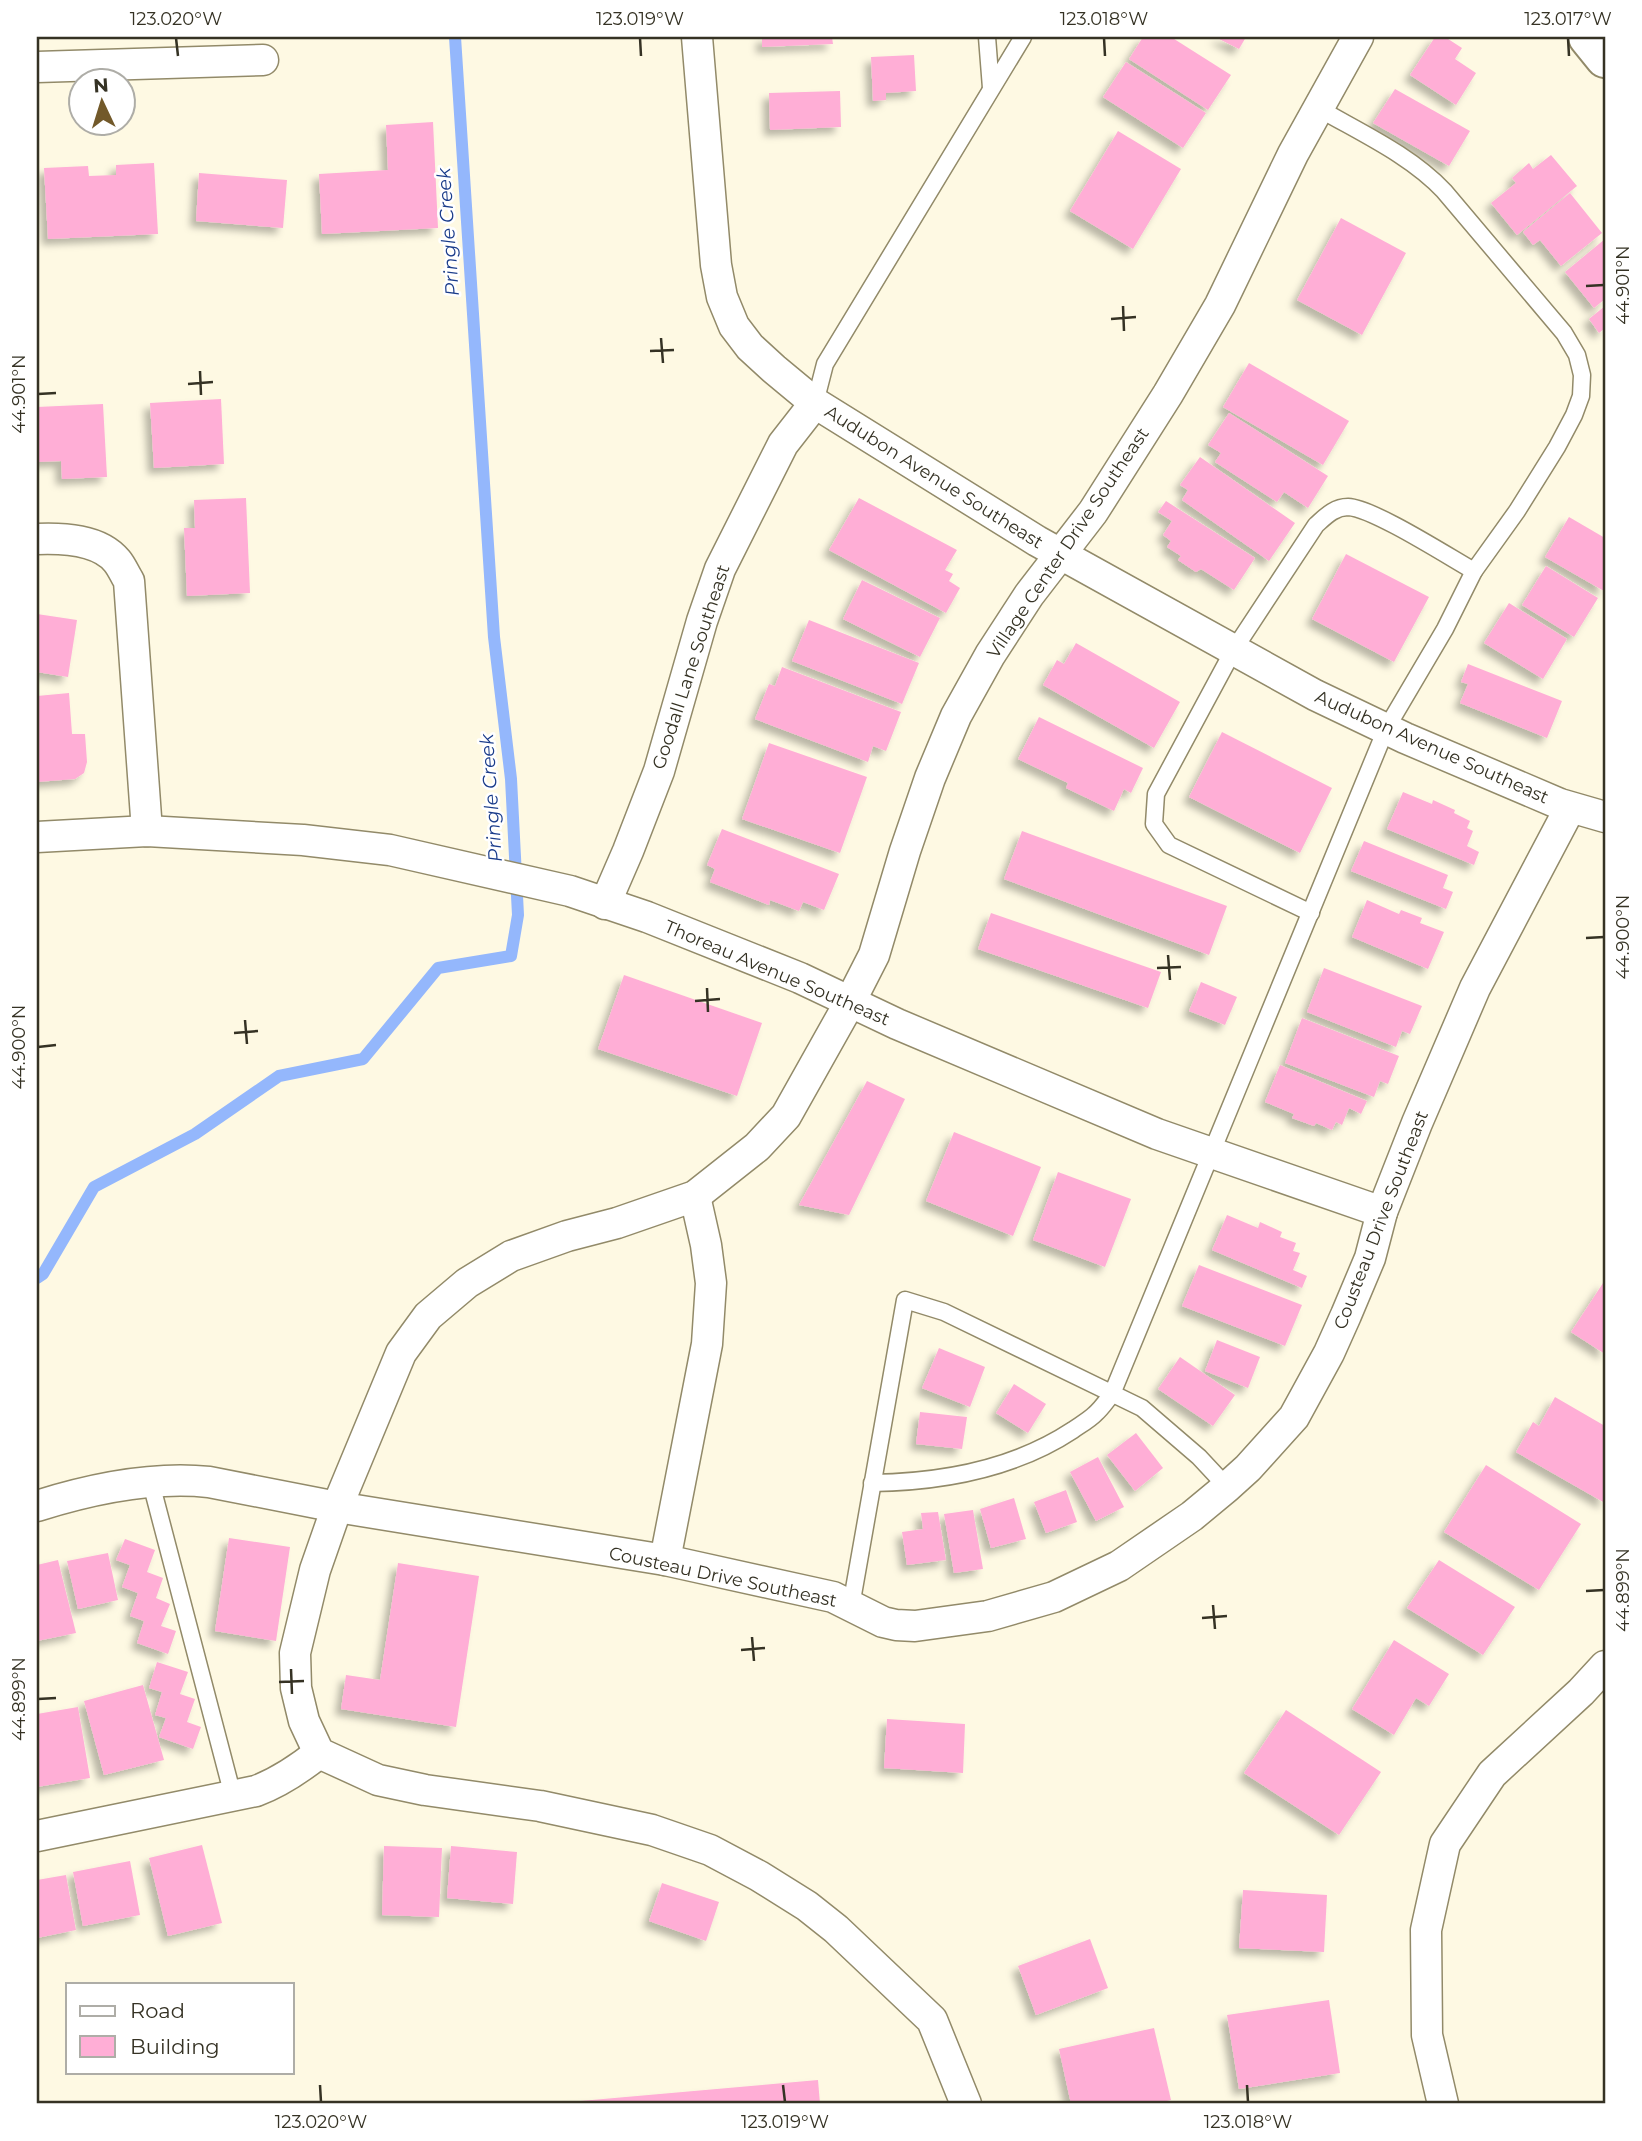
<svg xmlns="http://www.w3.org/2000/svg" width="1642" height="2141" font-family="Montserrat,sans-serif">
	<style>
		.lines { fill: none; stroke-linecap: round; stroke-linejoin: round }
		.stream { stroke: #94b7fc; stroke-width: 12 }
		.building { fill: #ffaed6; filter: url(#shadow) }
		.lane-casing { stroke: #928a69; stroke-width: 19 }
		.street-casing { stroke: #928a69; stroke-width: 33 }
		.secondary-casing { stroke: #928a69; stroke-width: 42 }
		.lane { stroke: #fff; stroke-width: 16 }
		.street { stroke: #fff; stroke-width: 30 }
		.secondary { stroke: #fff; stroke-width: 38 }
		.ticks { fill: none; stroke: #353224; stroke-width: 2.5 }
		.labels { text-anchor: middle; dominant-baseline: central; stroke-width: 5; stroke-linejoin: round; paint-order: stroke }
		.street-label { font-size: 18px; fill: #353224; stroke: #fff }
		.water-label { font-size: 19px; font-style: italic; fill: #1a3c8a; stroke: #fff }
		.neatline { fill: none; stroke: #353224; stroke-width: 2.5 }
		.ticks-label { font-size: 18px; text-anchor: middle; fill: #353224 }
	</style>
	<defs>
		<filter id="shadow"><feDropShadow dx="-6" dy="6" stdDeviation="3.5" flood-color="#0004"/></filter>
	</defs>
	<rect width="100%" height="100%" fill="#fef9e3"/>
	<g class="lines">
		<!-- stream -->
		<path class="stream" d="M37 1278 43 1274 94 1187 195 1134 279 1076 363 1059 438 968 511 956 518 915 511 779 494 637 455 37"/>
	</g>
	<!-- building -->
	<g class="building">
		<path d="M762 37H832L833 44 762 47Z"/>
		<path d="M1143 37H1171L1231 75 1208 110 1129 59Z"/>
		<path d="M1215 37H1246L1239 49Z"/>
		<path d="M1435 37H1445L1462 48 1455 59 1476 73 1456 105 1410 75Z"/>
		<path d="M914 55 916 91 886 93V100L873 101 871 57Z"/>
		<path d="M1126 62 1206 113 1183 148 1103 97Z"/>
		<path d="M1395 89 1470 131 1449 166 1373 123Z"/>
		<path d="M840 91 841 127 770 130 769 93Z"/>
		<path d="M433 122 438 228 322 234 319 174 388 170 386 125Z"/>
		<path d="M1118 131 1181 169 1133 249 1070 211Z"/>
		<path d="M1551 155 1577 186 1517 235 1491 203 1516 183 1512 178 1529 163 1533 169Z"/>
		<path d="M154 163 158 234 48 239 44 168 88 166 89 176 116 175V165Z"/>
		<path d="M199 173 287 180 283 228 196 221Z"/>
		<path d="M1570 193 1602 233 1561 266 1540 240 1533 245 1523 232Z"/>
		<path d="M1341 218 1406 253 1362 335 1297 300Z"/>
		<path d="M1605 239V299L1594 308 1565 272Z"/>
		<path d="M1605 306V328L1599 333 1589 319Z"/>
		<path d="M1249 363 1349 421 1323 465 1223 407Z"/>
		<path d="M221 399 224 464 154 468 150 403Z"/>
		<path d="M103 404 107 477 62 479 61 461 37 462V407Z"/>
		<path d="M1229 413 1328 476 1308 508 1284 492 1277 502 1215 462 1221 453 1208 445Z"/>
		<path d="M1200 457 1295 523 1269 561 1182 500 1188 490 1180 485Z"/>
		<path d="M246 498 250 593 187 596 184 528H195L194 500Z"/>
		<path d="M859 498 957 550 945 570 953 574 949 581 960 588 946 613 829 550Z"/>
		<path d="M1166 501 1255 558 1234 590 1201 569 1196 572 1178 560 1181 556 1167 547 1171 541 1163 535 1172 521 1158 512Z"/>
		<path d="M1569 517 1605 538 1604 591 1545 557Z"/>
		<path d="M1346 554 1429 597 1394 662 1312 619Z"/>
		<path d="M1546 566 1598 598 1574 637 1522 605Z"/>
		<path d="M862 580 940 618 920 657 843 619Z"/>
		<path d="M1509 603 1567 639 1543 679 1484 643Z"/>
		<path d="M37 614 77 620 68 677 37 672Z"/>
		<path d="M809 620 919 663 902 704 792 661Z"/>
		<path d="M1076 643 1180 702 1154 748 1043 685 1057 660 1064 664Z"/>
		<path d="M1468 664 1562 701 1547 738 1460 703 1468 684 1461 682Z"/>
		<path d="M782 667 901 712 886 751 873 746 868 762 755 719 769 684 775 686Z"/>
		<path d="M69 693 72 734H85L87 762 84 773 75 779 37 782V696Z"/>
		<path d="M1039 717 1143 768 1131 793 1124 789 1114 811 1066 788 1068 783 1018 759Z"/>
		<path d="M1222 732 1332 788 1300 853 1189 797Z"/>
		<path d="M769 743 867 777 840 853 742 819Z"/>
		<path d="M1403 792 1432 804 1433 800 1455 810 1454 813 1470 821 1467 828 1473 831 1467 846 1479 852 1474 865 1387 829Z"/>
		<path d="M722 829 839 874 824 910 803 902 799 911 770 900 769 905 710 882 715 869 707 865Z"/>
		<path d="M1022 831 1227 906 1209 955 1004 879Z"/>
		<path d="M1364 841 1448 875 1443 888 1453 892 1446 909 1351 871Z"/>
		<path d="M1367 900 1399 914 1401 910 1422 918 1420 923 1444 932 1428 969 1352 937Z"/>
		<path d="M991 913 1161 972 1148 1008 978 949Z"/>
		<path d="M1324 968 1422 1006 1410 1034 1402 1031 1396 1047 1307 1012Z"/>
		<path d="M624 975 762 1023 737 1096 598 1049Z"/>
		<path d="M1201 982 1237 997 1225 1025 1189 1011Z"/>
		<path d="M1302 1018 1399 1056 1388 1084 1380 1081 1374 1097 1285 1063Z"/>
		<path d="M1280 1065 1367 1101 1361 1114 1349 1108 1342 1125 1336 1122 1332 1130 1316 1123 1314 1126 1292 1118 1294 1114 1265 1102Z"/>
		<path d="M867 1081 905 1099 849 1215 799 1205Z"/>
		<path d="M954 1132 1041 1167 1013 1236 926 1201Z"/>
		<path d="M1058 1172 1131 1199 1105 1267 1033 1240Z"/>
		<path d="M1227 1215 1258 1228 1260 1222 1282 1232 1280 1237 1296 1243 1293 1251 1300 1253 1293 1270 1307 1276 1302 1288 1212 1250Z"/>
		<path d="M1199 1265 1302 1305 1285 1346 1182 1306Z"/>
		<path d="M1605 1280V1354L1571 1332Z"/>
		<path d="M1217 1340 1260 1357 1248 1388 1205 1371Z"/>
		<path d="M939 1348 985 1367 970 1407 922 1388Z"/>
		<path d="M1180 1357 1235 1395 1213 1426 1158 1389Z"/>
		<path d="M1014 1384 1046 1404 1028 1433 996 1413Z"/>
		<path d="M1555 1397 1605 1426V1503L1516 1452 1533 1422 1539 1426Z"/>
		<path d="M920 1412 967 1417 962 1449 916 1444Z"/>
		<path d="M1136 1433 1163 1468 1135 1491 1107 1455Z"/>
		<path d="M1098 1457 1124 1507 1096 1521 1070 1472Z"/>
		<path d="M1486 1465 1581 1524 1539 1590 1444 1532Z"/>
		<path d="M1066 1490 1077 1522 1046 1533 1034 1502Z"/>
		<path d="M1014 1498 1026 1539 991 1548 980 1509Z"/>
		<path d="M973 1510 983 1569 954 1573 944 1514Z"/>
		<path d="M938 1512 946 1560 907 1565 902 1532 923 1529 921 1513Z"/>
		<path d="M229 1538 290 1547 276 1641 215 1631Z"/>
		<path d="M125 1539 155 1550 147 1572 163 1578 156 1598 170 1604 161 1626 176 1631 168 1654 137 1643 144 1621 130 1616 138 1593 122 1587 130 1565 116 1560Z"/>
		<path d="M108 1553 118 1600 78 1609 67 1561Z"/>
		<path d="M58 1560 76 1633 37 1641V1565Z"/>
		<path d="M1439 1560 1515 1607 1483 1655 1407 1608Z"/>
		<path d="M398 1563 479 1576 456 1727 341 1709 346 1675 380 1680Z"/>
		<path d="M1394 1640 1449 1674 1429 1706 1416 1698 1394 1735 1352 1709Z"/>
		<path d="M157 1662 188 1672 180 1694 195 1699 187 1722 201 1727 193 1749 159 1737 166 1718 155 1715 162 1692 149 1688Z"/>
		<path d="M143 1685 164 1760 104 1775 84 1701Z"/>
		<path d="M78 1707 90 1778 37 1787V1714Z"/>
		<path d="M1286 1710 1381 1772 1339 1835 1244 1773Z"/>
		<path d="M887 1719 965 1724 963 1773 884 1768Z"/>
		<path d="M202 1845 222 1923 168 1936 149 1858Z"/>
		<path d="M384 1846 442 1848 439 1917 382 1915Z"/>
		<path d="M451 1846 517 1852 513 1904 447 1898Z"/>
		<path d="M130 1861 140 1915 83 1926 73 1872Z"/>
		<path d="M66 1875 76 1930 37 1938V1880Z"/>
		<path d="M662 1883 719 1902 706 1941 649 1921Z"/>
		<path d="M1243 1890 1327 1895 1324 1952 1239 1948Z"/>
		<path d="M1090 1939 1108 1988 1036 2015 1018 1966Z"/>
		<path d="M1329 2000 1340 2073 1239 2089 1227 2015Z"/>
		<path d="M1154 2028 1171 2100 1153 2104H1071L1059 2049Z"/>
		<path d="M818 2080 820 2104H569V2102Z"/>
	</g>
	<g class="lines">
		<defs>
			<g id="lane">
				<path d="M987 37 991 88"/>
				<path d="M815 403 825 364 1023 37"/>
				<path d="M1311 913 1169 845 1154 824 1156 794 1233 651 1316 525C1325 517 1334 507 1348 507 1373 508 1449 557 1474 571"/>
				<path d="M151 1483 233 1796"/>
				<path d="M872 1483C942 1482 1014 1469 1073 1430 1080 1425 1089 1420 1095 1414 1102 1408 1107 1400 1112 1394L1386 729 1445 629 1474 571 1517 511 1557 447 1574 415 1581 396 1582 375 1577 355 1564 333 1444 191C1410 155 1361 133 1318 108"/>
				<path d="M851 1606 905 1300 944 1312 1142 1408 1199 1457 1227 1487"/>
			</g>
			<g id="street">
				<path d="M697 37 716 265 722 297 734 326 750 347 774 369 815 403 1037 541 1315 695 1405 738 1560 804 1605 817"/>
				<path d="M37 67 263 60"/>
				<path d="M37 539C63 538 99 539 117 561 122 567 125 575 129 581L147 831"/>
				<path d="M37 837 147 831 303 840 390 850 570 891 647 917 800 978 897 1024 1157 1134 1382 1212"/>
				<path d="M605 904 628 851 659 771 702 621 720 569 783 444 815 403"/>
				<path d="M37 1506C91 1489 151 1476 209 1482L337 1507 665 1560 833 1597 883 1622 896 1625 915 1626 988 1616 1054 1597 1119 1566 1192 1516 1227 1487 1248 1468 1294 1417 1329 1353 1346 1315 1370 1258 1382 1212 1417 1123 1475 988 1570 808"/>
				<path d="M665 1560 707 1344 711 1283 706 1245 695 1196"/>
				<path d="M37 1836 256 1791C280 1782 299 1769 319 1753"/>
				<path d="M966 2104 932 2020 836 1929 807 1906 759 1876 710 1850 652 1830 540 1806 425 1790 378 1780 319 1753 304 1721 296 1688 295 1653 315 1570 337 1507 401 1353 428 1316 467 1283 511 1256 567 1236 617 1223 695 1196 757 1147 786 1116 850 1002 874 955 905 851 930 778 956 716 990 655 1029 595 1093 512 1168 394 1220 305 1293 154 1358 37"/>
				<path d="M1443 2104 1427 2035 1426 1930 1445 1844 1492 1774 1581 1692 1605 1666"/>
			</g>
			<path id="secondary" d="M1588 37 1605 58"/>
		</defs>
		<!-- lane casing -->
		<use href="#lane" class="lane-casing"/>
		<!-- street casing -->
		<use href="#street" class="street-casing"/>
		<!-- secondary casing -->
		<use href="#secondary" class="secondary-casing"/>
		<!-- lane -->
		<use href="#lane" class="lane"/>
		<!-- street -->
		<use href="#street" class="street"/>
		<!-- secondary -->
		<use href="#secondary" class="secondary"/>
	</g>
	<!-- ticks -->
	<path class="ticks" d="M176 38 178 56M640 38 641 56M1104 38 1105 56M1568 38 1569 56M1586 286 1604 285M1123 306 1124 331M1111 319 1136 317M661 338 663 363M650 351 674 350M200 371 201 395M188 384 213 382M38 394 56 393M1586 938 1604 937M1168 955 1170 980M1157 968 1181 967M707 988 708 1012M695 1001 720 999M245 1020 247 1044M234 1033 258 1031M38 1047 56 1045M1586 1591 1604 1590M1213 1605 1215 1629M1202 1618 1227 1616M752 1637 754 1661M741 1650 765 1648M291 1669 292 1694M279 1682 304 1681M38 1699 56 1698M320 2085 321 2102M783 2085 785 2102M1247 2085 1248 2102"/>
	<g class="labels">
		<!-- street labels -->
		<g class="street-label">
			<text transform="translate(934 477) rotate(32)">Audubon Avenue Southeast</text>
			<text transform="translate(1068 543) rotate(-56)">Village Center Drive Southeast</text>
			<text transform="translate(691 667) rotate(-72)">Goodall Lane Southeast</text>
			<text transform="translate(1432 747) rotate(24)">Audubon Avenue Southeast</text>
			<text transform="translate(777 973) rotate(23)">Thoreau Avenue Southeast</text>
			<text transform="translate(1381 1220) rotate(-69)">Cousteau Drive Southeast</text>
			<text transform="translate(723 1577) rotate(12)">Cousteau Drive Southeast</text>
		</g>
		<!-- water labels -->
		<g class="water-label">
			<text transform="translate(448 232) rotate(-94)">Pringle Creek</text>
			<text transform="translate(491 798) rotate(-94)">Pringle Creek</text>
		</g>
	</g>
	<!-- border -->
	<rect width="1642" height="2141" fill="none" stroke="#ffffff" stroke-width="77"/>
	<!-- legend -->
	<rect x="66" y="1983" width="228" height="91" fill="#ffffff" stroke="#aeada7" stroke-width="2"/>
	<rect x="80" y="2006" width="35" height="10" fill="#ffffff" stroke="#aeada7" stroke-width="2"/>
	<text x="130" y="2018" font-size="21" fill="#353224">Road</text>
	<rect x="80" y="2036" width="35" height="21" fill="#ffaed6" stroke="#aeada7" stroke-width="2"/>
	<text x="130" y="2054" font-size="21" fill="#353224">Building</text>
	<!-- north arrow -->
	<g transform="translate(102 102) rotate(356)"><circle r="33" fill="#ffffff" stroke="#aeada7" stroke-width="2"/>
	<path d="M0-5L12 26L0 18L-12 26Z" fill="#72592a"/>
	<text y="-10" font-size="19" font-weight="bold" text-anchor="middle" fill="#353224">N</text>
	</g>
	<rect x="38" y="38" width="1566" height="2064" class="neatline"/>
	<g class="ticks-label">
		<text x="176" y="25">123.020°W</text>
		<text x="640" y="25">123.019°W</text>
		<text x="1104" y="25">123.018°W</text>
		<text x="1568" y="25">123.017°W</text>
		<text transform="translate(1623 285) rotate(-90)" y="6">44.901°N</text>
		<text transform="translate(19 394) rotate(-90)" y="6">44.901°N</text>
		<text transform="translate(1623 937) rotate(-90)" y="6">44.900°N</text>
		<text transform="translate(19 1047) rotate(-90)" y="6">44.900°N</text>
		<text transform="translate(1623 1590) rotate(-90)" y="6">44.899°N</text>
		<text transform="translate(19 1699) rotate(-90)" y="6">44.899°N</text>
		<text x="321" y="2128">123.020°W</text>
		<text x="785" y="2128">123.019°W</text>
		<text x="1248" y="2128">123.018°W</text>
	</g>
</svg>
